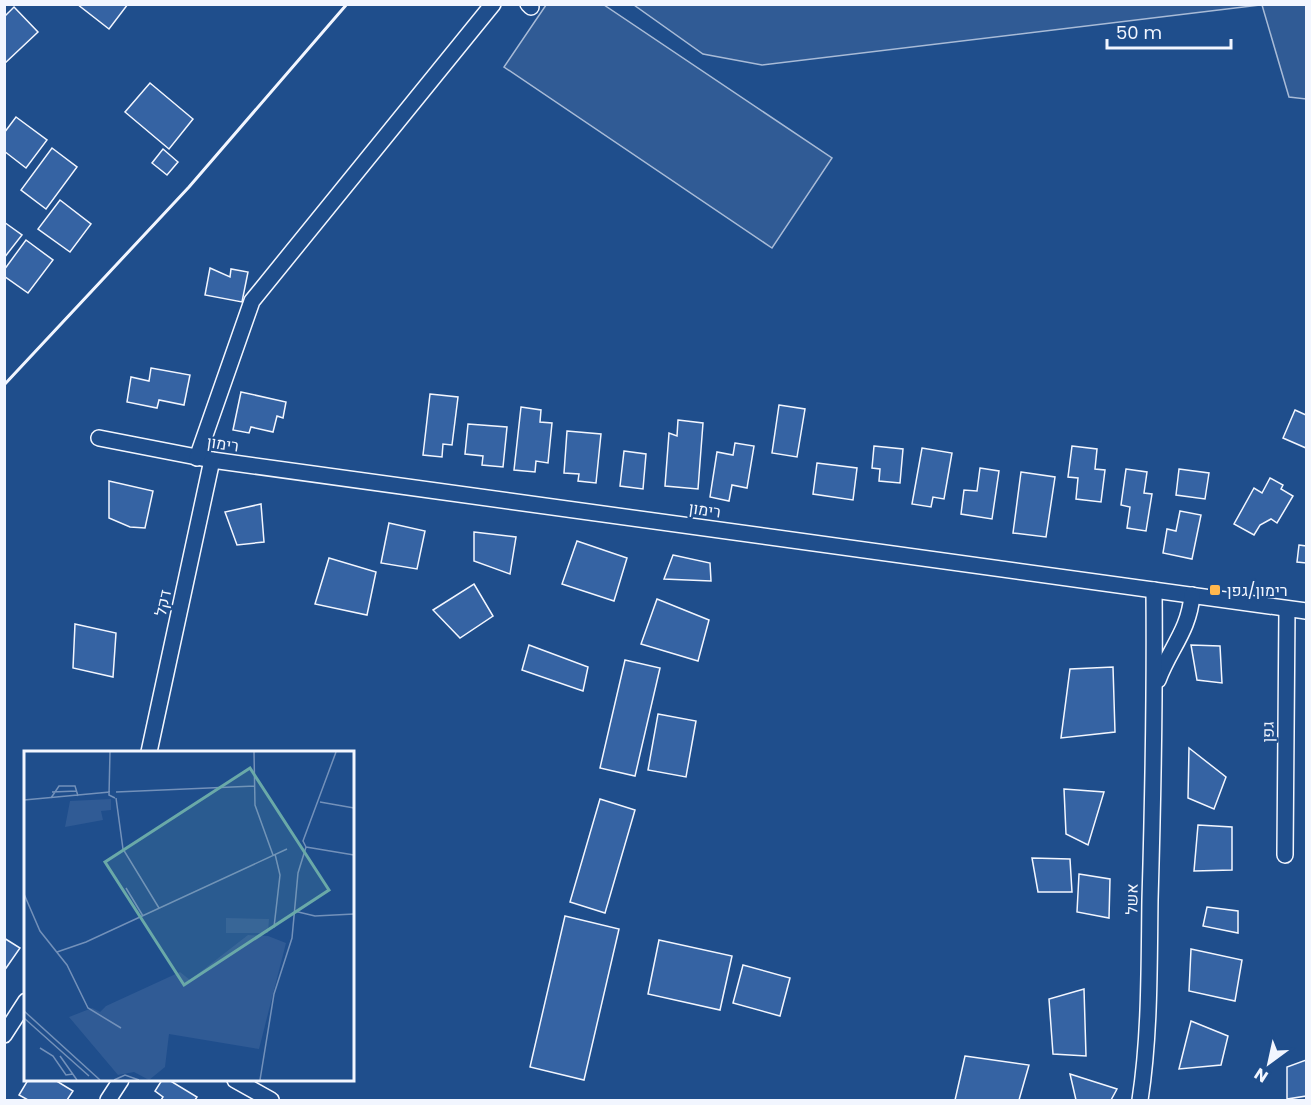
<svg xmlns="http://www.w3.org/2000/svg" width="1311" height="1105" font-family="Poppins,Heebo,sans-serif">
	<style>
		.green { fill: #305b95; stroke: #a8bbd7; stroke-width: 1.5 }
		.building { fill: #3563a3; stroke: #f2f6ff; stroke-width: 1.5 }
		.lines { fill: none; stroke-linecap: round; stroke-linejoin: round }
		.street-casing { stroke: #f2f6ff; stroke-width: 18 }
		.street { stroke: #1f4e8c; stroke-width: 15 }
		.wall { stroke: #f2f6ff; stroke-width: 3 }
		.poi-dot { fill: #ffb74d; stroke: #1f4e8c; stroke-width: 2 }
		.labels { text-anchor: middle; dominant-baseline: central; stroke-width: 4.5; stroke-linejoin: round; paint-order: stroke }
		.street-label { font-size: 16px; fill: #f2f6ff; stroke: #1f4e8c }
		.poi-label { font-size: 16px; fill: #f2f6ff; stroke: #1f4e8c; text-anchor: start }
		.inset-road { fill: none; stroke: #7391ba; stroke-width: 1.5 }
		.view { fill: #6aa9a8; fill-opacity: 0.15; stroke: #6aa9a8; stroke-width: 3 }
		.inset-edge { fill: none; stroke: #f2f6ff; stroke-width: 3 }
	</style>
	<rect width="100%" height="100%" fill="#1f4e8c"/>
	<!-- green -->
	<g class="green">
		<path d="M546 5H604L832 158 772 248 504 67Z"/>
		<path d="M634 5H1260L762 65 703 54Z"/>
		<path d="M1262 5H1306V99L1289 97Z"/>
	</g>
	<!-- building -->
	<g class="building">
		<path d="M77 4H128L109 29Z"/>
		<path d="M14 7 38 32 4 64V17Z"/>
		<path d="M150 83 193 119 169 149 125 112Z"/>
		<path d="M16 117 47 140 26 168 4 151V133Z"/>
		<path d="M52 148 77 167 46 209 21 190Z"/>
		<path d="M163 149 178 162 167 175 152 163Z"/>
		<path d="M60 200 91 224 70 252 38 229Z"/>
		<path d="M4 222 22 235 4 258Z"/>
		<path d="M26 240 53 260 28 293 4 276V270Z"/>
		<path d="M210 268 230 277 231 269 248 272 242 302 205 295Z"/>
		<path d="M151 368 190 375 184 405 159 400 157 408 127 402 131 377 149 381Z"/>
		<path d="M241 392 286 402 283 418 277 416 273 432 251 427 249 433 233 430Z"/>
		<path d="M430 394 458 397 452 445 443 444 442 457 423 455Z"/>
		<path d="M779 405 805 409 797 457 772 453Z"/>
		<path d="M521 407 541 410 540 422 552 423 548 463 536 461 535 472 514 470Z"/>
		<path d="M1295 410 1306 415V448L1283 438Z"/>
		<path d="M678 420 703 423 698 489 665 486 669 433 677 436Z"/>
		<path d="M468 424 507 427 503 467 482 465 483 456 465 454Z"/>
		<path d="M567 431 601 434 596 483 578 481 579 474 564 473Z"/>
		<path d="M735 443 754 446 747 488 732 485 729 501 710 497 717 452 733 455Z"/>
		<path d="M874 446 903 449 900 483 879 481 880 469 872 468Z"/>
		<path d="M1072 446 1097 449 1095 469 1105 470 1101 502 1076 499 1078 478 1068 477Z"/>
		<path d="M922 448 952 453 944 499 933 497 931 507 912 504Z"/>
		<path d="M624 451 646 454 643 489 620 486Z"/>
		<path d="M817 463 857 468 853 500 813 494Z"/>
		<path d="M980 468 999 471 992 519 961 514 964 490 977 491Z"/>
		<path d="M1126 469 1147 472 1144 493 1152 494 1146 531 1127 528 1130 507 1121 505Z"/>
		<path d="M1179 469 1209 473 1205 499 1176 495Z"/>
		<path d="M1021 472 1055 477 1046 537 1013 533Z"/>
		<path d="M1270 478 1283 485 1281 489 1293 496 1277 523 1271 519 1260 525 1254 535 1234 524 1254 488 1262 493Z"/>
		<path d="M109 481 153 491 145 528 130 527 109 518Z"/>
		<path d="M261 504 264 542 237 545 225 512Z"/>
		<path d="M1180 511 1201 515 1192 559 1163 553 1167 529 1176 531Z"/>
		<path d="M389 523 425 531 417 569 381 563Z"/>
		<path d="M474 532 516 537 510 574 474 561Z"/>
		<path d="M577 541 627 558 614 601 562 584Z"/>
		<path d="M1299 545 1306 546V563L1297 562Z"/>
		<path d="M673 555 710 563 711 581 664 579Z"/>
		<path d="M329 558 376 572 367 615 315 604Z"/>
		<path d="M474 584 493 616 460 638 433 610Z"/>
		<path d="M657 599 709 620 698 661 641 644Z"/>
		<path d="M75 624 116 633 113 677 73 668Z"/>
		<path d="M529 645 588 667 583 691 522 670Z"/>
		<path d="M1191 645 1220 646 1222 683 1197 680Z"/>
		<path d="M625 660 660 668 635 776 600 768Z"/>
		<path d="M1113 667 1115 732 1061 738 1070 669Z"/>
		<path d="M658 714 696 721 686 777 648 770Z"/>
		<path d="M1189 748 1226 777 1214 809 1188 798Z"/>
		<path d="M1064 789 1104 792 1088 845 1066 834Z"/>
		<path d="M600 799 635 810 605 913 570 902Z"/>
		<path d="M1198 825 1232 827V870L1194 871Z"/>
		<path d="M1032 858 1070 859 1072 892H1038Z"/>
		<path d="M1079 874 1110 879 1109 918 1077 912Z"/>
		<path d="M1207 907 1238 911V933L1203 926Z"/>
		<path d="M565 916 619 929 584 1080 530 1067Z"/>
		<path d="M4 938 20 948 4 971Z"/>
		<path d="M659 940 732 956 720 1010 648 994Z"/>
		<path d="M1191 949 1242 960 1235 1001 1189 991Z"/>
		<path d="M743 965 790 978 780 1016 733 1003Z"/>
		<path d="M1084 989 1086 1056 1053 1054 1049 999Z"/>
		<path d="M1191 1021 1228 1036 1221 1065 1179 1069Z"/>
		<path d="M965 1056 1029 1065 1019 1100H955Z"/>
		<path d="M1306 1060V1096L1287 1099V1067Z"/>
		<path d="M1070 1074 1117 1089 1111 1100H1076Z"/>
		<path d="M28 1080H55L73 1091 67 1100H28L19 1095Z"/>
		<path d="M162 1080H169L197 1097 195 1100H161L163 1097 155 1091Z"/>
	</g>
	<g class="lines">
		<defs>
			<g id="street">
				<path d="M528 4 531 7"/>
				<path d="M99 438 212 460 1306 611"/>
				<path d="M197 458 252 301 493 4"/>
				<path d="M1158 680C1170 648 1189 631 1192 595"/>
				<path d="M149 752 212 460"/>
				<path d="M1285 855 1287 609"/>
				<path d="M4 1035 26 1001"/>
				<path d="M235 1080 271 1100"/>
				<path d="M108 1100 121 1080"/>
				<path d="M1140 1100C1150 1035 1149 967 1150 900 1153 797 1155 694 1154 590"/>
			</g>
		</defs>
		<!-- street casing -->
		<use href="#street" class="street-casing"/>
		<!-- street -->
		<use href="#street" class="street"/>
		<!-- wall -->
		<path class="wall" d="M4 385 189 187 347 4"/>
	</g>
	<!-- markers -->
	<rect class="poi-dot" x="1209" y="584" width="12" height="12" rx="3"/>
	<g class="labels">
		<!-- street labels -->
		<g class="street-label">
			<text transform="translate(223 444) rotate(8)">רימון</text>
			<text transform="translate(705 510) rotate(8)">רימון</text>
			<text transform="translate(163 603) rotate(-78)">דקל</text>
			<text transform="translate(1268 732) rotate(-89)">גפן</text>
			<text transform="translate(1132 899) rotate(-89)">אשל</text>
		</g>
		<!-- poi labels -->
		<g class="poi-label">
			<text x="1227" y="590">רימון/גפן</text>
		</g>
	</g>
	<!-- overview -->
	<g transform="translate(24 751)">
		<rect width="330" height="330" fill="#1f4e8c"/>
		<path d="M87 48V59L77 60 79 69 41 76 46 50ZM202 167 245 168 244 182H202ZM224 184 244 185 262 192 235 298 145 283 141 316 125 329 110 321 94 324 45 266 68 257 76 261 82 255 156 221 166 229Z" fill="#305b95"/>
		<path class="inset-road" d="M86 1 85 44 91 47M230 1 231 54 249 104M28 41 53 40M92 41 231 35M27 47 35 35H51L54 45M92 47 99 98 135 157M0 49 86 41M296 51 330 57M282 96 330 104M102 137 119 165M0 143 16 180 43 214 64 257 97 277M270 160 291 165 330 163M246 177 250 176 256 124 251 103M33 201 62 191 263 98M0 260 76 329M0 267 65 325M16 297 29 305 42 324 49 323M36 305 53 329M90 329 101 324 115 329M236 329 250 243 268 187 274 122 282 96 279 90 312 1"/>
		<path class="view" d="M226 17 305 139 160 234 81 111Z"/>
		<rect width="330" height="330" class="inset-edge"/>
	</g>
	<!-- border -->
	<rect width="1311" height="1105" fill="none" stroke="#f2f6ff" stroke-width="12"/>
	<!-- north arrow -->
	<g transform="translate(1269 1063) rotate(213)" stroke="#1f4e8c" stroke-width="4.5" paint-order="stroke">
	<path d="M0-4.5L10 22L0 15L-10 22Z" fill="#f2f6ff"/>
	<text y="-9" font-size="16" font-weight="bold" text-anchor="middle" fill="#f2f6ff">N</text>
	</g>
	<!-- scale -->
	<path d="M1107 39v9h124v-9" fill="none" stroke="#f2f6ff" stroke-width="3"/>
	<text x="1116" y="39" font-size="18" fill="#f2f6ff" stroke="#1f4e8c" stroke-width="4.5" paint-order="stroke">50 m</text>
</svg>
